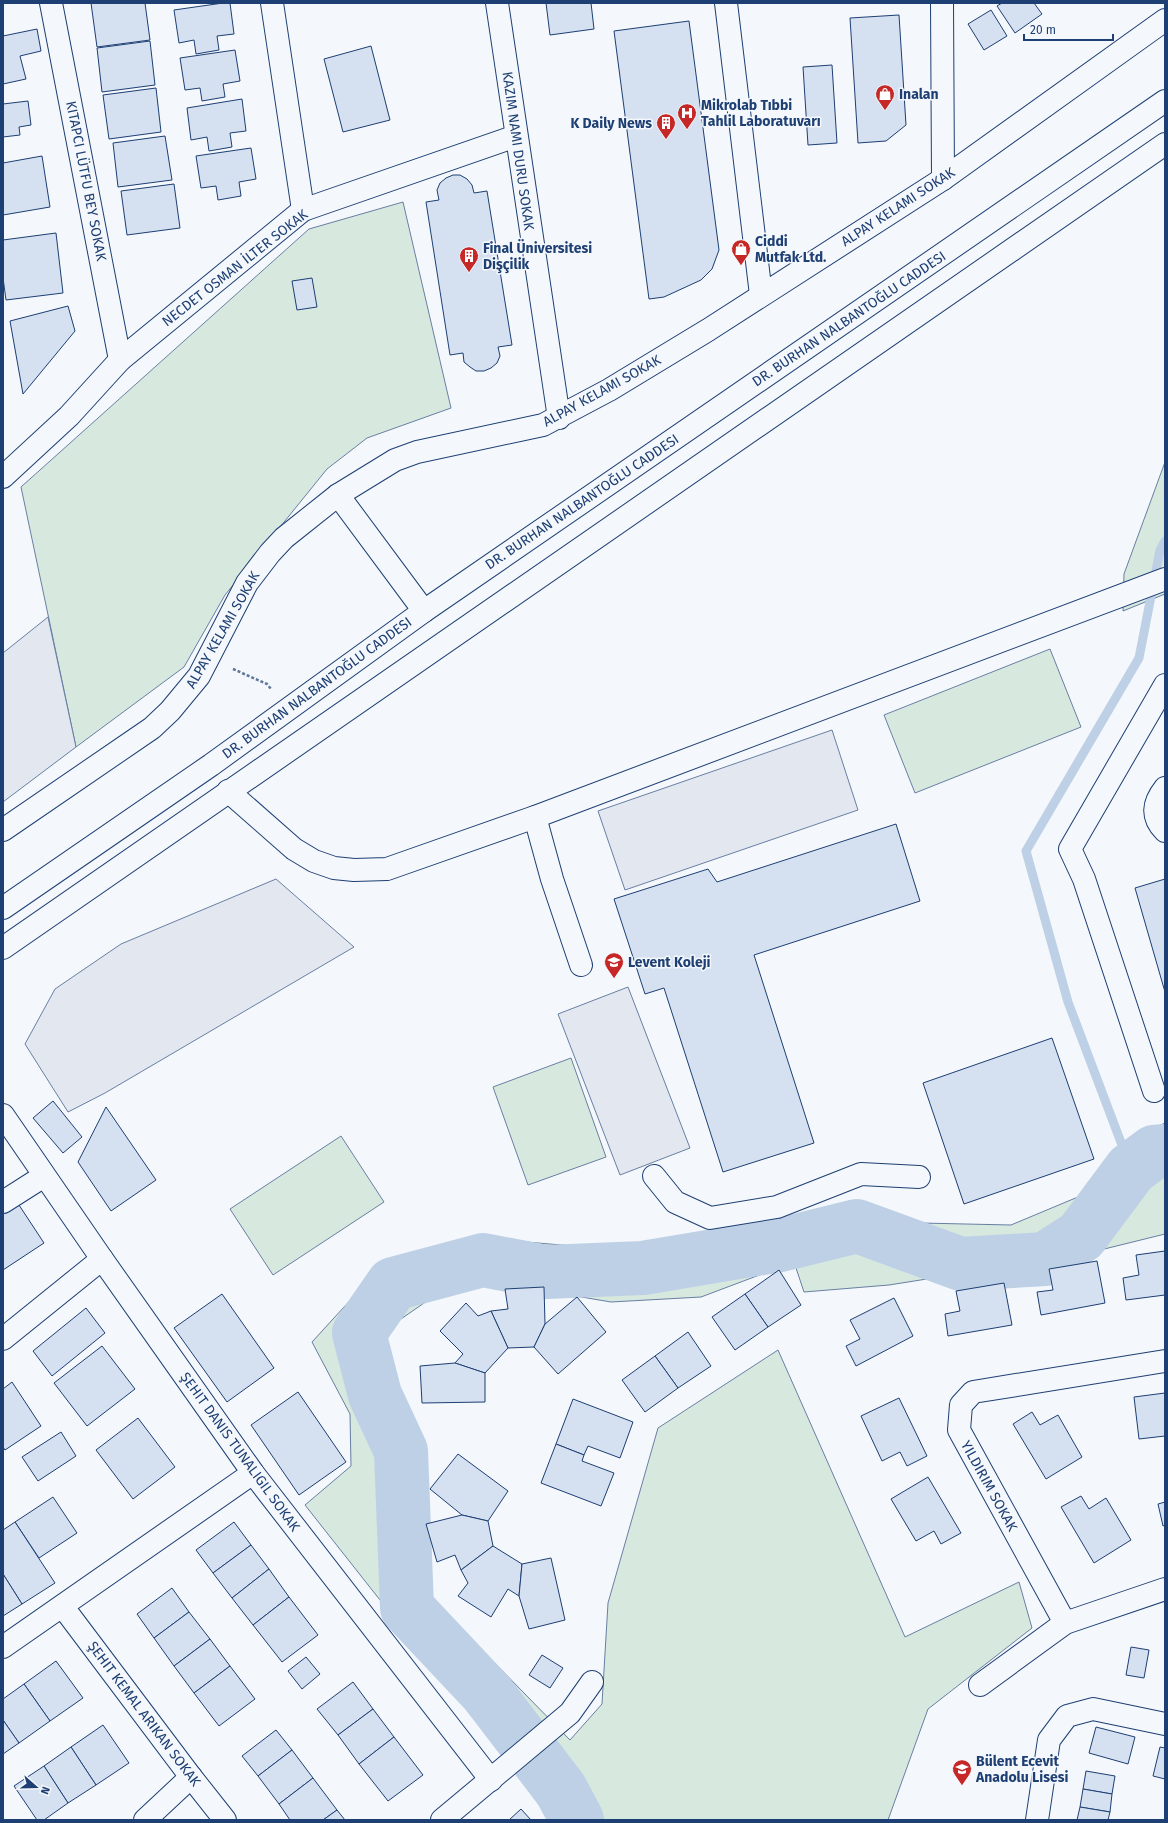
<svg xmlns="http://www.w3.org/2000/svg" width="1168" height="1823" font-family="'Fira Sans',sans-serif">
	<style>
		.green { fill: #d7e8df; stroke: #687fa3 }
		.parking { fill: #e3e8f0; stroke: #687fa3 }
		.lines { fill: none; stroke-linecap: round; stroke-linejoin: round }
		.stream { stroke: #bed0e5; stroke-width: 9 }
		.river { stroke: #bed0e5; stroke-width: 54 }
		.building { fill: #d5e0f0; stroke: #1d3f73 }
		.minor-casing { stroke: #1d3f73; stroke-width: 24 }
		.major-casing { stroke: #1d3f73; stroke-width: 24 }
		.path { stroke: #5e769c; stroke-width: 2.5; stroke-dasharray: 3 2; stroke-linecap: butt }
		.minor { stroke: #f4f7fb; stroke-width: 22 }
		.major { stroke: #f4f7fb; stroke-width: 22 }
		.labels { text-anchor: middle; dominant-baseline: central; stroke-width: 3; stroke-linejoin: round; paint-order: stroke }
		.poi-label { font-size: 14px; font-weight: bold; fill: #1d3f73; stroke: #f4f7fb; text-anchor: start }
		.street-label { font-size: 14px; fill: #1d3f73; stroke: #f4f7fb }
	</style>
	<rect width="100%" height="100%" fill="#f4f7fb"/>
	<!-- green -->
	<g class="green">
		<path d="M403 202 451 408 367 438 327 469 225 595 184 667 76 747 21 487 309 229Z"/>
		<path d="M1165 462V594L1123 611 1124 574Z"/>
		<path d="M1050 649 1081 727 915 793 884 715Z"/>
		<path d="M571 1058 606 1157 528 1185 493 1087Z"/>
		<path d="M1165 1123V1234L1084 1254 889 1285 804 1292 794 1262 701 1297 611 1302 493 1282 427 1301 385 1330 377 1364 421 1446 418 1541 432 1599 570 1740 602 1704 608 1603 658 1428 778 1350 905 1637 1019 1582 1032 1628 928 1709 888 1820H551L545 1809 305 1505 351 1466 350 1414 312 1342 366 1283 479 1238 632 1251 688 1240 717 1242 849 1201 920 1223 1011 1225 1097 1189 1144 1133Z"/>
		<path d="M341 1136 384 1202 273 1275 230 1209Z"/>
	</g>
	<!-- parking -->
	<g class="parking">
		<path d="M48 617 76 747 3 802V653Z"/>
		<path d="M832 730 858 810 625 890 598 811Z"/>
		<path d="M276 879 354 947 105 1093 68 1112 25 1044 55 989 121 944Z"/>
		<path d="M628 987 690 1148 620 1175 558 1014Z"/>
	</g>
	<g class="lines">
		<!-- stream -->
		<path class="stream" d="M1131 1169 1068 1002 1026 851 1139 658 1160 550 1165 541"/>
		<!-- river -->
		<path class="river" d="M577 1820 561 1790 487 1693 407 1608 401 1451 375 1395 359 1333 393 1284 483 1260 546 1272 643 1268 780 1245 857 1226 961 1264 1045 1259 1081 1236 1131 1169 1154 1152 1165 1151"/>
	</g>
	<!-- building -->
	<g class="building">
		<path d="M91 3H145L150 40 97 47Z"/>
		<path d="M223 3H230L234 34 217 36 219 50 196 54 194 40 179 43 174 10Z"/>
		<path d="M546 3H591L594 29 550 35Z"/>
		<path d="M1002 3H1034L1042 14 1015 33 997 6Z"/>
		<path d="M991 10 1007 36 984 50 968 24Z"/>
		<path d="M899 15 906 125 886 141 858 143 850 18Z"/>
		<path d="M689 21 719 250 712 269 701 280 664 297 649 299 614 31Z"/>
		<path d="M37 29 41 51 20 56 26 79 3 84V36Z"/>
		<path d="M150 41 155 85 102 92 97 48Z"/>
		<path d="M371 46 390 120 343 132 324 59Z"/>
		<path d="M235 50 240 81 223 84 225 97 202 101 200 88 185 90 180 58Z"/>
		<path d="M832 65 837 143 808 145 803 67Z"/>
		<path d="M156 88 161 132 109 139 103 95Z"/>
		<path d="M242 99 246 131 230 133 232 147 209 151 207 137 191 140 187 108Z"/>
		<path d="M28 101 31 125 19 127 20 135 3 137V104Z"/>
		<path d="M165 136 172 180 118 187 113 143Z"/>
		<path d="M251 148 256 179 239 182 241 196 218 200 216 186 201 188 196 156Z"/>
		<path d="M42 156 50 207 3 215V163Z"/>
		<path d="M453 175H460L467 179 472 185 474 193 487 191 512 345 498 347 500 356 497 363 491 368 484 371H476L470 367 464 362 463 353 450 355 426 202 439 200 437 190 440 183 446 178Z"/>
		<path d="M174 184 180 228 127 235 121 191Z"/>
		<path d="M56 233 63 293 6 300 3 278V240Z"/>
		<path d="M312 278 317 307 297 310 292 281Z"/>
		<path d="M68 306 75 331 23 394 10 321Z"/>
		<path d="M896 824 920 901 754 955 814 1143 723 1172 664 988 645 994 614 899 708 869 717 882Z"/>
		<path d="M1165 879V992L1135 888Z"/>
		<path d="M1052 1038 1094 1159 964 1204 923 1083Z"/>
		<path d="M53 1101 82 1137 63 1153 33 1118Z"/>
		<path d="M106 1107 156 1180 111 1211 78 1162Z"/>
		<path d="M17 1202 44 1243 3 1270V1211Z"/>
		<path d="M1165 1251V1295L1126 1300 1123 1278 1139 1275 1136 1255Z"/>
		<path d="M1097 1261 1105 1303 1041 1315 1037 1292 1053 1290 1049 1269Z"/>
		<path d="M779 1270 801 1305 768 1327 745 1294Z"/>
		<path d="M1004 1283 1012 1325 948 1336 945 1314 960 1311 956 1291Z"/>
		<path d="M544 1287 545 1324 534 1347 508 1348 491 1311 508 1309 505 1289Z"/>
		<path d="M222 1294 274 1368 227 1402 174 1328Z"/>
		<path d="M745 1294 768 1327 735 1350 712 1317Z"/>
		<path d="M577 1297 606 1332 558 1374 534 1347 545 1324Z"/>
		<path d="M894 1298 913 1336 856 1366 846 1346 860 1339 850 1320Z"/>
		<path d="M466 1303 478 1316 491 1311 508 1348 485 1373 455 1363 463 1354 440 1331Z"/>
		<path d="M86 1308 105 1333 52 1376 33 1351Z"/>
		<path d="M688 1332 711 1366 678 1388 655 1356Z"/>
		<path d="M102 1346 135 1389 87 1426 54 1383Z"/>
		<path d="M655 1356 678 1388 645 1412 622 1380Z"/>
		<path d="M455 1363 485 1373V1402L422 1403 420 1366Z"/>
		<path d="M12 1382 41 1426 5 1450 3 1447V1389Z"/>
		<path d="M298 1392 346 1462 299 1495 251 1425Z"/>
		<path d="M1165 1393V1436L1139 1439 1134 1397Z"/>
		<path d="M899 1398 927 1456 907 1466 900 1452 882 1461 861 1416Z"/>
		<path d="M573 1399 633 1422 620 1458 588 1446 584 1455 556 1444Z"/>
		<path d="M1032 1412 1040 1425 1058 1415 1082 1457 1046 1479 1013 1424Z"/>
		<path d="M138 1418 175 1467 133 1499 96 1450Z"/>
		<path d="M61 1432 76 1456 38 1481 22 1457Z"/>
		<path d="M556 1444 584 1455 582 1461 614 1473 601 1506 541 1483Z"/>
		<path d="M458 1454 508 1491 488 1521 462 1515 430 1489Z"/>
		<path d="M928 1477 961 1533 941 1544 934 1531 916 1541 891 1499Z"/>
		<path d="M1081 1496 1089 1509 1106 1498 1131 1540 1094 1563 1061 1507Z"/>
		<path d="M53 1497 77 1533 39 1558 15 1522Z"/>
		<path d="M1165 1502V1525L1163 1526 1158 1504Z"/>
		<path d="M462 1515 488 1521 493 1546 461 1570 455 1555 437 1562 426 1524Z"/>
		<path d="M15 1522 55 1583 22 1604 3 1574V1530Z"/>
		<path d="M234 1522 251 1545 213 1573 196 1550Z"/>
		<path d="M251 1545 269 1569 232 1598 213 1573Z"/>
		<path d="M493 1546 522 1564 519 1596 508 1589 491 1617 458 1596 468 1583 461 1570Z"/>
		<path d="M551 1558 565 1620 529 1629 519 1596 522 1564Z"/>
		<path d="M269 1569 289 1597 253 1625 232 1598Z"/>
		<path d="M3 1574 22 1604 3 1616Z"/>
		<path d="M172 1588 189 1612 154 1638 137 1614Z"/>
		<path d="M289 1597 318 1635 282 1662 253 1625Z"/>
		<path d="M189 1612 210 1639 174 1666 154 1638Z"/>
		<path d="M210 1639 230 1666 194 1693 174 1666Z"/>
		<path d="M1131 1647 1149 1650 1144 1678 1126 1675Z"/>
		<path d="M542 1655 563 1668 550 1688 529 1675Z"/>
		<path d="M306 1657 320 1674 302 1689 288 1671Z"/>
		<path d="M56 1661 83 1698 50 1721 24 1684Z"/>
		<path d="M230 1666 255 1699 219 1726 194 1693Z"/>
		<path d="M353 1682 373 1709 338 1735 317 1709Z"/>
		<path d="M24 1684 50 1721 19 1743 3 1720V1699Z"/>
		<path d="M373 1709 394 1737 359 1764 338 1735Z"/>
		<path d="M3 1720 19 1743 3 1754Z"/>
		<path d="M103 1725 129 1763 96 1785 71 1747Z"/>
		<path d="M1096 1727 1135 1737 1128 1764 1089 1753Z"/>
		<path d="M276 1730 292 1750 258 1776 242 1756Z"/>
		<path d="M394 1737 423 1775 388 1801 359 1764Z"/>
		<path d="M71 1747 96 1785 68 1803 44 1766Z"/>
		<path d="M1160 1747 1165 1748V1779L1153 1776Z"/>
		<path d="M292 1750 313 1778 279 1804 258 1776Z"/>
		<path d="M44 1766 68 1803 44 1820H37L14 1786Z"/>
		<path d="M1086 1771 1115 1776 1112 1794 1083 1789Z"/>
		<path d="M313 1778 337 1810 323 1820H290L279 1804Z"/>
		<path d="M1083 1789 1112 1794 1110 1812 1080 1807Z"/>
		<path d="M1080 1807 1110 1812 1108 1820H1077Z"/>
		<path d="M521 1809 531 1820H509Z"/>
		<path d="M337 1810 345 1820H323Z"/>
	</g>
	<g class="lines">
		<defs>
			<g id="minor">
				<path d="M51 3 120 360"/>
				<path d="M272 3 303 210"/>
				<path d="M497 3 559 418"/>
				<path d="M726 3 761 295"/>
				<path d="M942 3 943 179"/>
				<path d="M3 477 69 416 120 360 303 210 516 136"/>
				<path d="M338 495 424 611"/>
				<path d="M1165 788C1153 803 1151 817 1165 831"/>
				<path d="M228 791 294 849 314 861 334 868 354 870 387 869 535 817 1165 579"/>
				<path d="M535 817 552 879 581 965"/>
				<path d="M3 830 152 728 170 711 199 676 247 583 270 553 284 538 338 495 395 460 417 452 543 425 609 390 708 330 943 179 1165 20"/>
				<path d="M1154 1091 1084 879 1070 849 1165 685"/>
				<path d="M3 1115 102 1259 253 1473 491 1780"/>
				<path d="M654 1176 675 1202 710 1218 777 1207 861 1174 919 1177"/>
				<path d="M3 1202 44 1176"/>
				<path d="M3 1339 102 1259"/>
				<path d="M63 1607 191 1777 225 1820"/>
				<path d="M1065 1623 959 1430 961 1405 973 1392 1165 1361"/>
				<path d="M3 1647 253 1473"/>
				<path d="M980 1685 1065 1623 1165 1589"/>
				<path d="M145 1820 191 1777"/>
				<path d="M442 1820 570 1713 592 1682"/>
				<path d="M1037 1820 1049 1740 1067 1716 1093 1709 1165 1724"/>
			</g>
			<g id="major">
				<path d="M3 908 211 765 424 611 1165 101"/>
				<path d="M3 948 1165 144"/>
			</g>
		</defs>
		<!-- minor casing -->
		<use href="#minor" class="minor-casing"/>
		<!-- major casing -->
		<use href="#major" class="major-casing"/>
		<!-- path -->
		<path class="path" d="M233 669 267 684 271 689"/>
		<!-- minor -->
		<use href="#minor" class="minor"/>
		<!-- major -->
		<use href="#major" class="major"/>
	</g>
	<!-- icons -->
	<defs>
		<symbol id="shop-pin" viewBox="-11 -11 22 30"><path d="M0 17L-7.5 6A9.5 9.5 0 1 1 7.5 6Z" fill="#c62828" stroke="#f4f7fb"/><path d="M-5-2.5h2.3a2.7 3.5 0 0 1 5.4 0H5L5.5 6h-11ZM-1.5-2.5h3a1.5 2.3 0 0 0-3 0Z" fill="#fff"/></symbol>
		<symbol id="hospital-pin" viewBox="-11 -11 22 30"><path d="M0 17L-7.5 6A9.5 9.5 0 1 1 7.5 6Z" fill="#c62828" stroke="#f4f7fb"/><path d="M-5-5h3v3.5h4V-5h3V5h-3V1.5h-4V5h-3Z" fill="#fff"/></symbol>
		<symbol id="building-pin" viewBox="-11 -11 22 30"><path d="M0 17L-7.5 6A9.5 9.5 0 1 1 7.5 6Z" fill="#c62828" stroke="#f4f7fb"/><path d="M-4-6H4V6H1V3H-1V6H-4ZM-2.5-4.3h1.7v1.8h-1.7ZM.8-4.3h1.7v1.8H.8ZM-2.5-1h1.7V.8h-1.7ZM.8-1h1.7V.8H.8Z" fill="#fff"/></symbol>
		<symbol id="university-pin" viewBox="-11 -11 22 30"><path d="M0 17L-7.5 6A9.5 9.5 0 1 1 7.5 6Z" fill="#c62828" stroke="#f4f7fb"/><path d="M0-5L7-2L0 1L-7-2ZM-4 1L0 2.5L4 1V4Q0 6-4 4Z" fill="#fff"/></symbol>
		<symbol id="school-pin" viewBox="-11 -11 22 30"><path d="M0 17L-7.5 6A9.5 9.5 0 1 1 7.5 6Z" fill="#c62828" stroke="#f4f7fb"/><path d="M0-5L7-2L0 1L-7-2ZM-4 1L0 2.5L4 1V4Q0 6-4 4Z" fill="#fff"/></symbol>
	</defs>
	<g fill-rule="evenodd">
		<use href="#shop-pin" x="874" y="83" width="22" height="30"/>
		<use href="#hospital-pin" x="676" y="102" width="22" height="30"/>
		<use href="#building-pin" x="655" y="112" width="22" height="30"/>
		<use href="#shop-pin" x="730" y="238" width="22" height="30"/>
		<use href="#building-pin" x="458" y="245" width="22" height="30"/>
		<use href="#university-pin" x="603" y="951" width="22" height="30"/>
		<use href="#school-pin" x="951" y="1758" width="22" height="30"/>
	</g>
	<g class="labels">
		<!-- poi labels -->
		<g class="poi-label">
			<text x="899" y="94">Inalan</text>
			<text x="701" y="105">Mikrolab Tıbbi<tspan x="701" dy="16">Tahlil Laboratuvarı</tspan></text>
			<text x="652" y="123" text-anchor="end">K Daily News</text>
			<text x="755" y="241">Ciddi<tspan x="755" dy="16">Mutfak Ltd.</tspan></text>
			<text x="483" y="248">Final Üniversitesi<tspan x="483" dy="16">Dişçilik</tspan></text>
			<text x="628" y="962">Levent Koleji</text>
			<text x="976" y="1761">Bülent Ecevit<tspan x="976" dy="16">Anadolu Lisesi</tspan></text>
		</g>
		<!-- street labels -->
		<g class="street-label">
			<text transform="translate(518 151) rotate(82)">KAZIM NAMI DURU SOKAK</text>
			<text transform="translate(86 181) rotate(79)">KITAPCI LÜTFU BEY SOKAK</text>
			<text transform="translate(898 207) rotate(-33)">ALPAY KELAMI SOKAK</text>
			<text transform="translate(235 268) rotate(-38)">NECDET OSMAN İLTER SOKAK</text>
			<text transform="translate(849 319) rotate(-34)">DR. BURHAN NALBANTOĞLU CADDESI</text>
			<text transform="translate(602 391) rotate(-29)">ALPAY KELAMI SOKAK</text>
			<text transform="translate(582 502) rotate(-34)">DR. BURHAN NALBANTOĞLU CADDESI</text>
			<text transform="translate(223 630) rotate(-60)">ALPAY KELAMI SOKAK</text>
			<text transform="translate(317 688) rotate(-36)">DR. BURHAN NALBANTOĞLU CADDESI</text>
			<text transform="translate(240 1452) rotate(54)">ŞEHIT DANIS TUNALIGIL SOKAK</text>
			<text transform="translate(989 1486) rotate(61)">YILDIRIM SOKAK</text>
			<text transform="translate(144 1714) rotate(53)">ŞEHIT KEMAL ARIKAN SOKAK</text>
		</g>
	</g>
	<!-- border -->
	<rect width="1168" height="1823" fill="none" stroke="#1d3f73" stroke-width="8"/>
	<!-- north arrow -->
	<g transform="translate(36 1787) rotate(110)" stroke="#f4f7fb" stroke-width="3" paint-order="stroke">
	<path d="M0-3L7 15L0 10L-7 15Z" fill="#1d3f73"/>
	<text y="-6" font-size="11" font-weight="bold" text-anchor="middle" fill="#1d3f73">N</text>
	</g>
	<!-- scale -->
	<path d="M1024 34v6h89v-6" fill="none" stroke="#1d3f73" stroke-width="2"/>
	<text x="1030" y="34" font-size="12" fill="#1d3f73" stroke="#f4f7fb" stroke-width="3" paint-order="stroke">20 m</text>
</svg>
